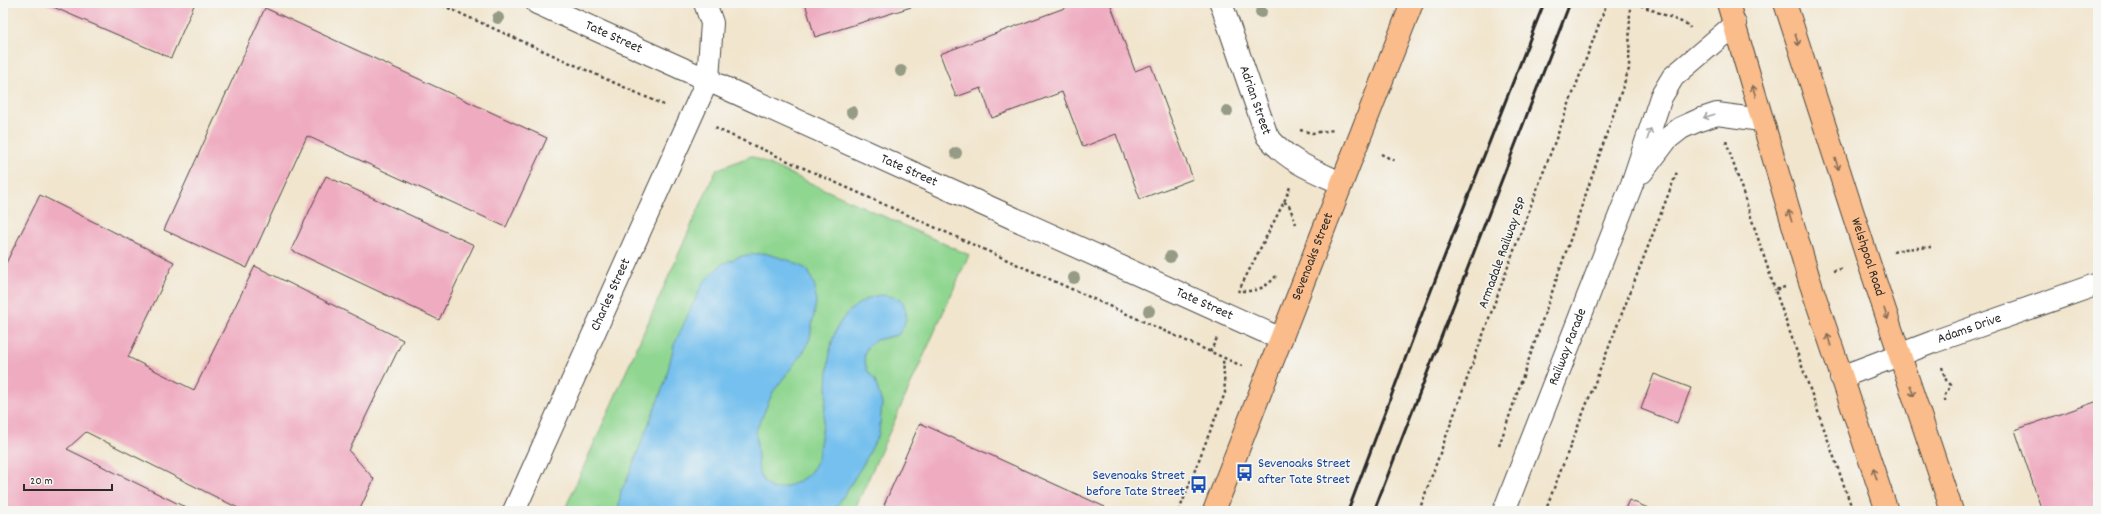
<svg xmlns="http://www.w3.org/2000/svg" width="2101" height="514" font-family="Dekko,sans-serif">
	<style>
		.green { fill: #8fd690; stroke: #5d805e }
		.water { fill: #75c0ee; stroke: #50768c }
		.building { fill: #efacc1 }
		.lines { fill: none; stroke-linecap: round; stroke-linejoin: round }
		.minor-casing { stroke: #494743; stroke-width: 24 }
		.major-casing { stroke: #494743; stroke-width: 24 }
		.path { stroke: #494743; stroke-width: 2.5; stroke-dasharray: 3 3; stroke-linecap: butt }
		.minor { stroke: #fff; stroke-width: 22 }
		.major { stroke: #f9bc8a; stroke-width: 22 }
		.rail { stroke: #2b2b2b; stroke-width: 3 }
		.tree { fill: #959b84 }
		.oneway { stroke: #886c56 }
		.oneway2 { stroke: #a0a0a0 }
		.labels { text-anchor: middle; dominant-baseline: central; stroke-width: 3; stroke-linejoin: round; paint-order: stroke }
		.street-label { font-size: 14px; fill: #2b2b2b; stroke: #f6f6f2 }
		.transit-label { font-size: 14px; fill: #164399; stroke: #f6f6f2; text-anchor: start }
	</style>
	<rect width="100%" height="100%" fill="#f6f6f2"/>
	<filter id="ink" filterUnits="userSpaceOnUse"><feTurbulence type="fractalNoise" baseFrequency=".025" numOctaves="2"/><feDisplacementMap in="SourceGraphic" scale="8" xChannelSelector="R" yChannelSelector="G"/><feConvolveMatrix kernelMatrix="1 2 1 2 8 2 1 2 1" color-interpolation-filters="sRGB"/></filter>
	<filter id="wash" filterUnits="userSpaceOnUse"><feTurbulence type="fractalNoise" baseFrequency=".012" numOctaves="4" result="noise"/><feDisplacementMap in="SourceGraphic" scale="16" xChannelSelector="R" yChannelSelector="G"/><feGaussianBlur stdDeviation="0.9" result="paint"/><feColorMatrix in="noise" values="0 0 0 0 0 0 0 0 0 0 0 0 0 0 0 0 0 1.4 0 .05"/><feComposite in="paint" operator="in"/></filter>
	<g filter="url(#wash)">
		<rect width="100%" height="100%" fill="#f1e5cd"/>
		<!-- green -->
		<path class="green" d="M751 156 969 255 854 511H564L716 170Z"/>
		<!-- water -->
		<path class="water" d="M764 253 791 261 808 270 815 287 816 302 810 338 804 351 773 392 756 431 759 473 765 483 773 489C790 487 810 479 817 461 819 456 819 449 820 444 823 426 825 407 827 389 829 355 828 323 860 303 875 293 887 293 902 301 909 315 907 322 898 335L876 340 867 347 864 356 867 370 875 380 882 404 879 434 864 463 834 511H618L621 490 626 482 665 382 674 345 703 282 722 264 741 256Z"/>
		<g id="blocks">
			<!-- building -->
			<g class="building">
				<path d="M44 3H195L171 58Z"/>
				<path d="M805 3H924L815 37Z"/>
				<path d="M1078 3H1110L1135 71 1151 65 1193 179 1140 199 1116 134 1083 147 1062 92 992 118 981 88 956 97 940 54Z"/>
				<path d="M265 8 547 138 506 227 307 136 247 268 164 230Z"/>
				<path d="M326 176 474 245 439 320 291 250Z"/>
				<path d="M40 195 174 262 128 357 194 390 255 266 403 340 349 451 374 479 359 511H244L86 432 67 449 193 511H3V269Z"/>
				<path d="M1654 374 1691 388 1677 423 1641 409Z"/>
				<path d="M2098 401V511H2042L2015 430Z"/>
				<path d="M920 423 1105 507 1103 511H898L884 505Z"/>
				<path d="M1629 500 1655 511H1624Z"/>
			</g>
		</g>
	</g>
	<g filter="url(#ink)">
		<use href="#blocks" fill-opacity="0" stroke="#494743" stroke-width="1"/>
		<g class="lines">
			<defs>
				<g id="minor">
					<path id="s1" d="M537 3 1281 339"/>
					<path id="s2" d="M1221 3 1267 136C1288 161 1312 170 1341 183"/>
					<path d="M1642 172 1667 139 1681 128 1699 120 1717 114 1761 120"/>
					<path id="s3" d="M1841 377 1933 342 2098 284"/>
					<path id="s4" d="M514 511 708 79 712 23 705 3"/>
					<path id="s5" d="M1504 511 1632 184 1661 97 1673 77 1735 24"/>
				</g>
				<g id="major">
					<path d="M1728 3 1809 279 1887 511"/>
					<path id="s6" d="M1785 3 1868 260 1952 511"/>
					<path id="s7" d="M1214 511 1412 3"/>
				</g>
			</defs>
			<!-- minor casing -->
			<use href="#minor" class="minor-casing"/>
			<!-- major casing -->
			<use href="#major" class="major-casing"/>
			<!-- path -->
			<g class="path">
				<path d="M437 3 666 106"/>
				<path d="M1635 3 1689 25 1690 28"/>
				<path d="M715 128 1242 366"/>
				<path d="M1300 130 1312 133 1334 130"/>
				<path d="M1726 141 1775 290"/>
				<path d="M1381 154 1397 162"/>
				<path d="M1284 202 1289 205 1296 224"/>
				<path d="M1893 252 1905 249 1931 247"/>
				<path d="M1833 271 1844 268"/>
				<path d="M1785 287 1775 290 1853 511"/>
				<path d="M1242 291C1256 292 1267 287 1276 276"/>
				<path d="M1238 292 1284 202 1290 187"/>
				<path d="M1210 352 1217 338"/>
				<path d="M1942 367 1946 380 1951 385 1945 395V401"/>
				<path d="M1499 446 1629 69 1630 3"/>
				<path d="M1179 511 1225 393 1223 358"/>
				<path d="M1419 511 1507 269 1607 3"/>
				<path d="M1545 511 1677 172"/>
			</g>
			<!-- minor -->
			<use href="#minor" class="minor"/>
			<!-- major -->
			<use href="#major" class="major"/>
			<!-- rail -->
			<g class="rail">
				<path d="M1348 511 1425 306 1544 3"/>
				<path d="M1374 511 1570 3"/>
			</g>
		</g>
		<!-- trees -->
		<g class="tree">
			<circle cx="1261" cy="12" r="6"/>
			<circle cx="498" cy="18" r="6"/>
			<circle cx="901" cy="71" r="6"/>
			<circle cx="1227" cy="111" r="6"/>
			<circle cx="852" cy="112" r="6"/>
			<circle cx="956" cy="153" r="6"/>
			<circle cx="1170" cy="257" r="6"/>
			<circle cx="1074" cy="278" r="6"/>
			<circle cx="1149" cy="311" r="6"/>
		</g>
		<!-- one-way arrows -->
		<defs><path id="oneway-shaft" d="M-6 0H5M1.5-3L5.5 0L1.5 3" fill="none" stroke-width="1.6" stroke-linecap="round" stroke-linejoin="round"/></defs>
		<g class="oneway">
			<use href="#oneway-shaft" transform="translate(1797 40) rotate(72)"/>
			<use href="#oneway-shaft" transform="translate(1754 91) rotate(-105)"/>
			<use href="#oneway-shaft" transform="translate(1837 164) rotate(72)"/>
			<use href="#oneway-shaft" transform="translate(1790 216) rotate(-107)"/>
			<use href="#oneway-shaft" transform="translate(1886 314) rotate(71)"/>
			<use href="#oneway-shaft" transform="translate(1829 340) rotate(-108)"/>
			<use href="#oneway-shaft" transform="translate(1912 391) rotate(72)"/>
			<use href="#oneway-shaft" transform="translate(1875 474) rotate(-109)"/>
		</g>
		<g class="oneway2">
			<use href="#oneway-shaft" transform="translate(1709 116) rotate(163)"/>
			<use href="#oneway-shaft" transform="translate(1649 134) rotate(-72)"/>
		</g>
	</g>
	<!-- icons -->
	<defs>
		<symbol id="bus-bare" viewBox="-9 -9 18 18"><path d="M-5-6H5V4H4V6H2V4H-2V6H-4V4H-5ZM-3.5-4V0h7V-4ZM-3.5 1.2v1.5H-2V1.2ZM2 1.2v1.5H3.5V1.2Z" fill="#1a4fb4" stroke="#f6f6f2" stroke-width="2.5" paint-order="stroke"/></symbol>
	</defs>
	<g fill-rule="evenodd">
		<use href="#bus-bare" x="1232" y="460" width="25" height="25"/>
		<use href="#bus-bare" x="1186" y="472" width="25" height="25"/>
	</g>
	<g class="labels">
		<!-- street labels -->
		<g class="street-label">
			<text stroke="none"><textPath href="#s1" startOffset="84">Tate Street</textPath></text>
			<text stroke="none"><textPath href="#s2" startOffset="103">Adrian Street</textPath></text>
			<text stroke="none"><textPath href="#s1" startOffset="408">Tate Street</textPath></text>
			<text transform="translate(1503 253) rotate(-70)">Armadale Railway PSP</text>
			<text stroke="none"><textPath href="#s7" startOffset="273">Sevenoaks Street</textPath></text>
			<text stroke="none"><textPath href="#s6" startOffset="267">Welshpool Road</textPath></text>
			<text stroke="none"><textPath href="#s4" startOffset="237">Charles Street</textPath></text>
			<text stroke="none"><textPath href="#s1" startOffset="732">Tate Street</textPath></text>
			<text stroke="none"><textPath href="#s3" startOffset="137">Adams Drive</textPath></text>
			<text stroke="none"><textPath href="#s5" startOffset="176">Railway Parade</textPath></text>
		</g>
		<!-- transit labels -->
		<g class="transit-label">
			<text x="1258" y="464">Sevenoaks Street<tspan x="1258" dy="16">after Tate Street</tspan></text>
			<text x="1185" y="476" text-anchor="end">Sevenoaks Street<tspan x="1185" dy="16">before Tate Street</tspan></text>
		</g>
	</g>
	<!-- margin -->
	<rect width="2101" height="514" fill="none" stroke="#f6f6f2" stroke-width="16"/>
	<!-- scale -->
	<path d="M24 484v6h88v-6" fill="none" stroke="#2b2b2b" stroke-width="2"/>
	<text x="30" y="484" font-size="12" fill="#2b2b2b" stroke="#f6f6f2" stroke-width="3" paint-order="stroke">20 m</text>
</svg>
